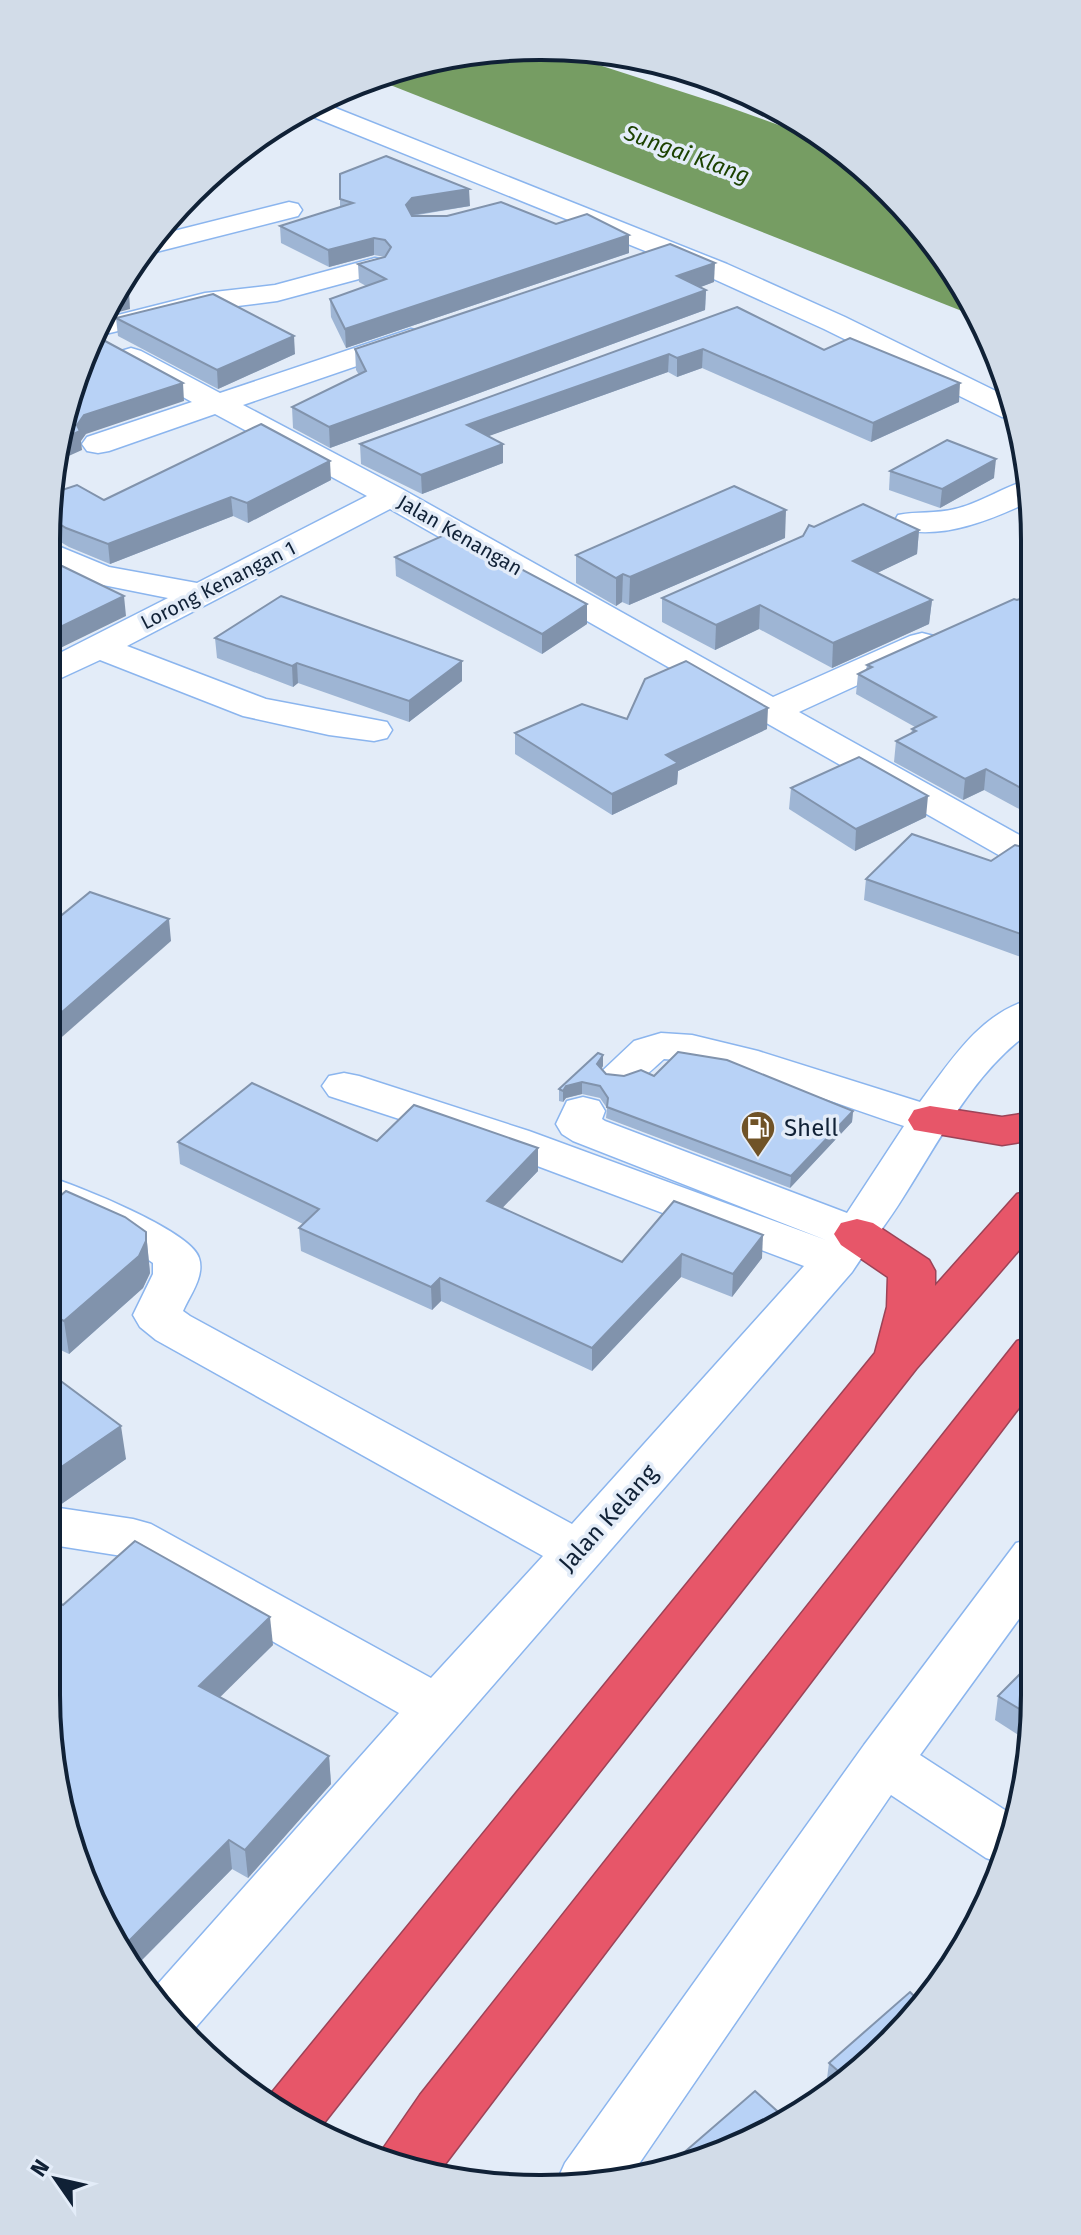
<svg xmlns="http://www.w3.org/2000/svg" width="1081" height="2235" font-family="'Fira Sans',sans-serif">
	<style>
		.water { fill: #769d63 }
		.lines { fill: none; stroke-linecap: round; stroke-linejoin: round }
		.minor-casing { stroke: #8bb5ee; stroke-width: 3 }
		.highway-casing { stroke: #9c4357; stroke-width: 3 }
		.minor { fill: #fff; fill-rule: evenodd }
		.highway { fill: #e75669; fill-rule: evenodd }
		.wall { fill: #9eb5d4 }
		.shaded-wall { fill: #8193ac }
		.building { fill: #b8d2f6; stroke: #8193ac; stroke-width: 2 }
		.labels { text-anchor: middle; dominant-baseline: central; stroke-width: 7; stroke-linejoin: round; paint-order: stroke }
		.far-street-label { font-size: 20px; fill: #102136; stroke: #e3ecf8 }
		.far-water-label { font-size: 22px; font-style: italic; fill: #1c4201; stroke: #e3ecf8 }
		.poi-label { font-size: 24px; fill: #102136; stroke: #e3ecf8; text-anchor: start }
		.street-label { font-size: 24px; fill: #102136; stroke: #e3ecf8 }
		.rim { fill: none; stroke: #102136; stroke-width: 4 }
	</style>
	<rect width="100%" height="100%" fill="#e3ecf8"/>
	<!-- water -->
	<path class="water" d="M540 46 723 105 842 148 933 240 977 317 375 79Z"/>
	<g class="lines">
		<defs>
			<g id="minor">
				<path d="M323 103 727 264 845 317 1010 398 1016 419 1002 417 824 329 707 276 306 114Z"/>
				<path d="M289 202 298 204 302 210 298 216 156 252 151 251 162 234Z"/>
				<path d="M375 258 385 260 389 266 385 272 277 301 205 310 93 337 106 318 205 293 275 285Z"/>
				<path d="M411 329 421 332 426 338 421 344 243 405 402 489 773 697 910 636 922 633 934 636 939 643 934 650 799 712 1032 842V870L1018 866 390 509 127 646 266 699 387 722 392 730 387 738 374 741 329 735 243 716 100 660 46 685V660L168 598 88 582 46 563V541L109 567 197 583 367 496 215 414 109 451 98 453 87 451 82 444 87 437 192 402 121 363 116 357 121 351 131 348 141 351 220 393Z"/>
				<path d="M1031 479V501C990 520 944 540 898 529L894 522 898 515C917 511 936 514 955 509 981 503 1004 486 1031 479Z"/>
				<path d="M1033 999V1030C975 1070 941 1138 904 1196 888 1222 869 1246 852 1272L190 2034 148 1995 399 1713 122 1556 46 1544V1506L133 1519 151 1524 431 1678 543 1556 156 1340 140 1327 133 1315 153 1274V1263L130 1247 46 1209V1176C74 1184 192 1231 199 1258 205 1276 190 1295 183 1311L190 1316 572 1524 804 1266 497 1151 329 1096 322 1086 329 1076 344 1073 359 1076 529 1131 826 1240 573 1141 562 1134 556 1124 567 1101 583 1097 599 1101 605 1111 602 1119 605 1121 847 1213 904 1126C829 1102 742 1064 664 1059 645 1076 633 1090 606 1083L599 1074 634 1041 661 1033 692 1035 758 1051 920 1102C950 1062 981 1011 1033 999Z"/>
				<path d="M1034 1538 1035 1597 920 1755 1011 1814 1001 1863 986 1858 891 1795 630 2177 605 2185 556 2183 565 2163 864 1745 1016 1543Z"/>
			</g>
			<g id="highway">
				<path d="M930 1106 1002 1117 1033 1112V1140L1002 1145 914 1130 908 1120 914 1110Z"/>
				<path d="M1033 1190V1234L916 1369 320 2128 266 2106 269 2096 875 1353 887 1307 888 1277 841 1245 834 1234 841 1223 857 1219 873 1223 929 1260 935 1271V1286L1017 1194Z"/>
				<path d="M1034 1336V1388L436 2176 380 2153 420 2095 1017 1341Z"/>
			</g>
		</defs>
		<!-- minor casing -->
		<use href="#minor" class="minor-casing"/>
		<!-- highway casing -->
		<use href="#highway" class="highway-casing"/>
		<!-- minor -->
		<use href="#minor" class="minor"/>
		<!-- highway -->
		<use href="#highway" class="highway"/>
	</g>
	<!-- wall -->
	<g class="wall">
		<path d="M340 174 470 206 412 216 629 253 346 348 331 317 330 299 366 286 359 282 358 264 385 257 374 255 329 267 281 243 280 226 340 207Z"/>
		<path d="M714 282 700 287 706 290 705 310 330 448 293 428 292 407 359 375 356 370 355 349Z"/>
		<path d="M737 307 824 350 959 402 871 442 702 368 677 377 668 372 488 436 503 444V463L422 494 361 464 360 444Z"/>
		<path d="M116 318 295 354 218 389 118 336Z"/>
		<path d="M890 471 994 478 940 508 889 490Z"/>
		<path d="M331 480 248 523 233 516 110 564 69 547 47 534 56 492 104 500Z"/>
		<path d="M814 527 919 530 917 554 877 573 932 600 929 624 832 668 759 629 715 650 662 622V598L803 536Z"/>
		<path d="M785 538 629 605 622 602 616 606 576 583V555Z"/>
		<path d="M395 557 587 604V624L542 654 396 576Z"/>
		<path d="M1031 595 1032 816 984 790 963 800 894 762 896 741 911 734 912 729 915 727 856 694 858 674 866 670 867 665Z"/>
		<path d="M215 638 462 661V681L409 722 298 683 293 687 217 658Z"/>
		<path d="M627 719 767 729 678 771 677 784 612 815 515 754V733Z"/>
		<path d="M791 788 926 817 855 851 789 809Z"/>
		<path d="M1032 850V961L864 900 866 879 991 861Z"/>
		<path d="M603 1066 601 1069 606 1074 624 1076H654L853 1111 852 1122 790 1188 606 1118 607 1108 600 1098 582 1094 566 1098 563 1102 559 1101V1089Z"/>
		<path d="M377 1141 538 1171 502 1208 622 1262 674 1201 762 1258 732 1297 681 1277 592 1371 441 1301 432 1310 301 1251 299 1228 303 1224 180 1164 178 1142Z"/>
		<path d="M46 1208 146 1232 150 1273 143 1288 69 1354 46 1343Z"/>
		<path d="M46 1370 126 1459 60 1505 46 1504Z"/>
		<path d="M63 1605 273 1645 219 1697 329 1756 331 1784 248 1878 232 1869 134 1968 72 1854Z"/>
		<path d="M1035 1695 1026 1740 995 1720 998 1696Z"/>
		<path d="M890 2044 829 2088 826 2086 829 2063Z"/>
	</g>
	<!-- shaded-wall -->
	<g class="shaded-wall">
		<path d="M469 189 470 206 413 215 406 222V205L412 198Z"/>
		<path d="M629 235V253L346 348 345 329Z"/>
		<path d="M374 238V255L329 267 328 250Z"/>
		<path d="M715 263 714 282 677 296V276Z"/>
		<path d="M706 290 705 310 330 448 329 427Z"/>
		<path d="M129 291 130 309 108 315 123 292Z"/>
		<path d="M294 336 295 354 218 389 217 370Z"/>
		<path d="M703 349 702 368 677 377V358Z"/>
		<path d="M669 354 668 372 467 444V425Z"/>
		<path d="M183 383 184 401 86 434 81 441 82 450 62 459 67 437 84 415Z"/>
		<path d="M960 383 959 402 871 442 873 423Z"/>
		<path d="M503 444V463L422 494 421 475Z"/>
		<path d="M996 459 994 478 940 508 942 489Z"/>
		<path d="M330 461 331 480 248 523 247 503Z"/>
		<path d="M231 497 233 516 110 564 108 544Z"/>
		<path d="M786 510 785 538 629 605 630 577Z"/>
		<path d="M919 530 917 554 852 585 853 561Z"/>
		<path d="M623 574 622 602 616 606V578Z"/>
		<path d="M124 596 126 616 46 655V634Z"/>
		<path d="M932 600 929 624 832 668 833 643Z"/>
		<path d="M587 604V624L542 654V634Z"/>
		<path d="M760 605 759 629 715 650 716 625Z"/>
		<path d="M462 661V681L409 722V701Z"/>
		<path d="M297 663 298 683 293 687 292 666Z"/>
		<path d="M768 708 767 729 678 771 677 784 612 815V794L666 755Z"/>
		<path d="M986 769 984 790 963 800 965 779Z"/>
		<path d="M928 796 926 817 855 851 856 829Z"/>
		<path d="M169 919 171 941 46 1051V1026Z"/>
		<path d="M603 1055V1066L597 1076V1064Z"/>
		<path d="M582 1082V1094L566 1098 563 1102V1091L566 1086Z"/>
		<path d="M853 1111 852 1122 790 1188 791 1176Z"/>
		<path d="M538 1148V1171L487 1224V1201Z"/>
		<path d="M146 1232 150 1273 143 1288 69 1354 64 1321Z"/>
		<path d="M763 1235 762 1258 732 1297 733 1274Z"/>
		<path d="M682 1254 681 1277 592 1371V1348Z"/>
		<path d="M440 1278 441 1301 432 1310 431 1287Z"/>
		<path d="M121 1426 126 1459 60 1505 54 1472Z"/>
		<path d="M270 1617 273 1645 202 1715 199 1686Z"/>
		<path d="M329 1756 331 1784 248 1878 245 1850Z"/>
		<path d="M229 1840 232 1869 134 1968 123 1947Z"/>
	</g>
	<!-- building -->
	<g class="building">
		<path d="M386 156 469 189 412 198 406 205 412 216H447L501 202 556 224 587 214 629 235 345 329 330 299 386 279 358 264 385 257 391 247 385 240 374 238 328 250 280 226 353 203 340 199V174Z"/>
		<path d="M670 244 715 263 677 276 706 290 329 427 292 407 366 371 355 349Z"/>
		<path d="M213 294 294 336 217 370 116 318Z"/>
		<path d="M737 307 824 350 850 338 960 383 873 423 703 349 677 358 669 354 467 425 503 444 421 475 360 444Z"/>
		<path d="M94 335 183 383 84 415 77 425 80 431 67 437 84 351Z"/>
		<path d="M261 424 330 461 247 503 231 497 108 544 66 528 50 518 56 492 77 485 104 500Z"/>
		<path d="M947 440 996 459 942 489 890 471Z"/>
		<path d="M734 486 786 510 630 577 623 574 616 578 576 555Z"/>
		<path d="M863 504 919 530 853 561 932 600 833 643 760 605 716 625 662 598 803 536 809 525 814 527Z"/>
		<path d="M451 532 587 604 542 634 395 557Z"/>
		<path d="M62 566 124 596 46 634V573Z"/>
		<path d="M1031 595 1032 794 986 769 965 779 896 741 916 731 912 729 936 717 858 674 872 667 867 665 1014 599 1017 600Z"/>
		<path d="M281 596 462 661 409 701 297 663 292 666 215 638Z"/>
		<path d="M686 661 768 708 666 755 678 763 612 794 515 733 582 704 627 719 645 679Z"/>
		<path d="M859 757 928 796 856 829 791 788Z"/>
		<path d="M912 834 991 861 1015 845 1032 850V938L866 879Z"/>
		<path d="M90 892 169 919 46 1026V928Z"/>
		<path d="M678 1052 727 1060 853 1111 791 1176 607 1107 608 1098 600 1086 582 1082 566 1086 563 1091 559 1089 598 1053 603 1055 597 1064 606 1074 624 1076 641 1070 654 1076Z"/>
		<path d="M252 1083 377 1141 414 1105 538 1148 487 1201 622 1262 674 1201 763 1235 733 1274 682 1254 592 1348 440 1278 431 1287 299 1228 319 1209 178 1142Z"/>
		<path d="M66 1191 125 1217 146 1232V1241L139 1256 64 1321 46 1312V1208Z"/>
		<path d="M46 1370 121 1426 54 1472 46 1471Z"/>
		<path d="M135 1541 270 1617 199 1686 329 1756 245 1850 229 1840 123 1947 72 1854 46 1694V1594L63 1605Z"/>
		<path d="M1035 1659V1695L1031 1716 998 1696Z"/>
		<path d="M910 1992 919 2001 890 2044 845 2077 829 2063Z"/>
		<path d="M755 2091 786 2119 760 2138 674 2164 673 2162Z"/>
	</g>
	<!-- icons -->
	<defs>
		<symbol id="fuel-pin" viewBox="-11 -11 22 30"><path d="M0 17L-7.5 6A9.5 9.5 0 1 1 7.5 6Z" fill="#705327" stroke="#e3ecf8"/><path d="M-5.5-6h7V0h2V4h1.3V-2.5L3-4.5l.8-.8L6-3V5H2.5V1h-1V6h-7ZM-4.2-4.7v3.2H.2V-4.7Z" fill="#fff"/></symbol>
	</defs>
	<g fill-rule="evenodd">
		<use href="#fuel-pin" x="738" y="1108" width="40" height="54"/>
	</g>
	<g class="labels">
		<!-- far-street labels -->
		<g class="far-street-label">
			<text transform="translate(460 535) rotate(30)">Jalan Kenangan</text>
			<text transform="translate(218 585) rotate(-27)">Lorong Kenangan 1</text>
		</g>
		<!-- far-water labels -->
		<g class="far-water-label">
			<text transform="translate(687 154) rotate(20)">Sungai Klang</text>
		</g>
		<!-- poi labels -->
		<g class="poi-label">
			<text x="784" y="1128">Shell</text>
		</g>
		<!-- street labels -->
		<g class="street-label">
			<text transform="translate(608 1518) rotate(-48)">Jalan Kelang</text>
		</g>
	</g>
	<!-- crop -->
	<path d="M0 0H1081V2235H0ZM540 60H541A480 480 0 0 1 1021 540V1695A480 480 0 0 1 541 2175H540A480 480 0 0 1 60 1695V540A480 480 0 0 1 540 60Z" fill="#d2dce8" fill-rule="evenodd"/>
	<path class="rim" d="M540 60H541A480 480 0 0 1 1021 540V1695A480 480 0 0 1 541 2175H540A480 480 0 0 1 60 1695V540A480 480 0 0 1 540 60Z"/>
	<!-- north arrow -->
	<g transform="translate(56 2179) rotate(304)" stroke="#e3ecf8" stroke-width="6" paint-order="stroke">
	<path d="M0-6L14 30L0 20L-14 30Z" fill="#102136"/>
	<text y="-12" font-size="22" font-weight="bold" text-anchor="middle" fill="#102136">N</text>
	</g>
</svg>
